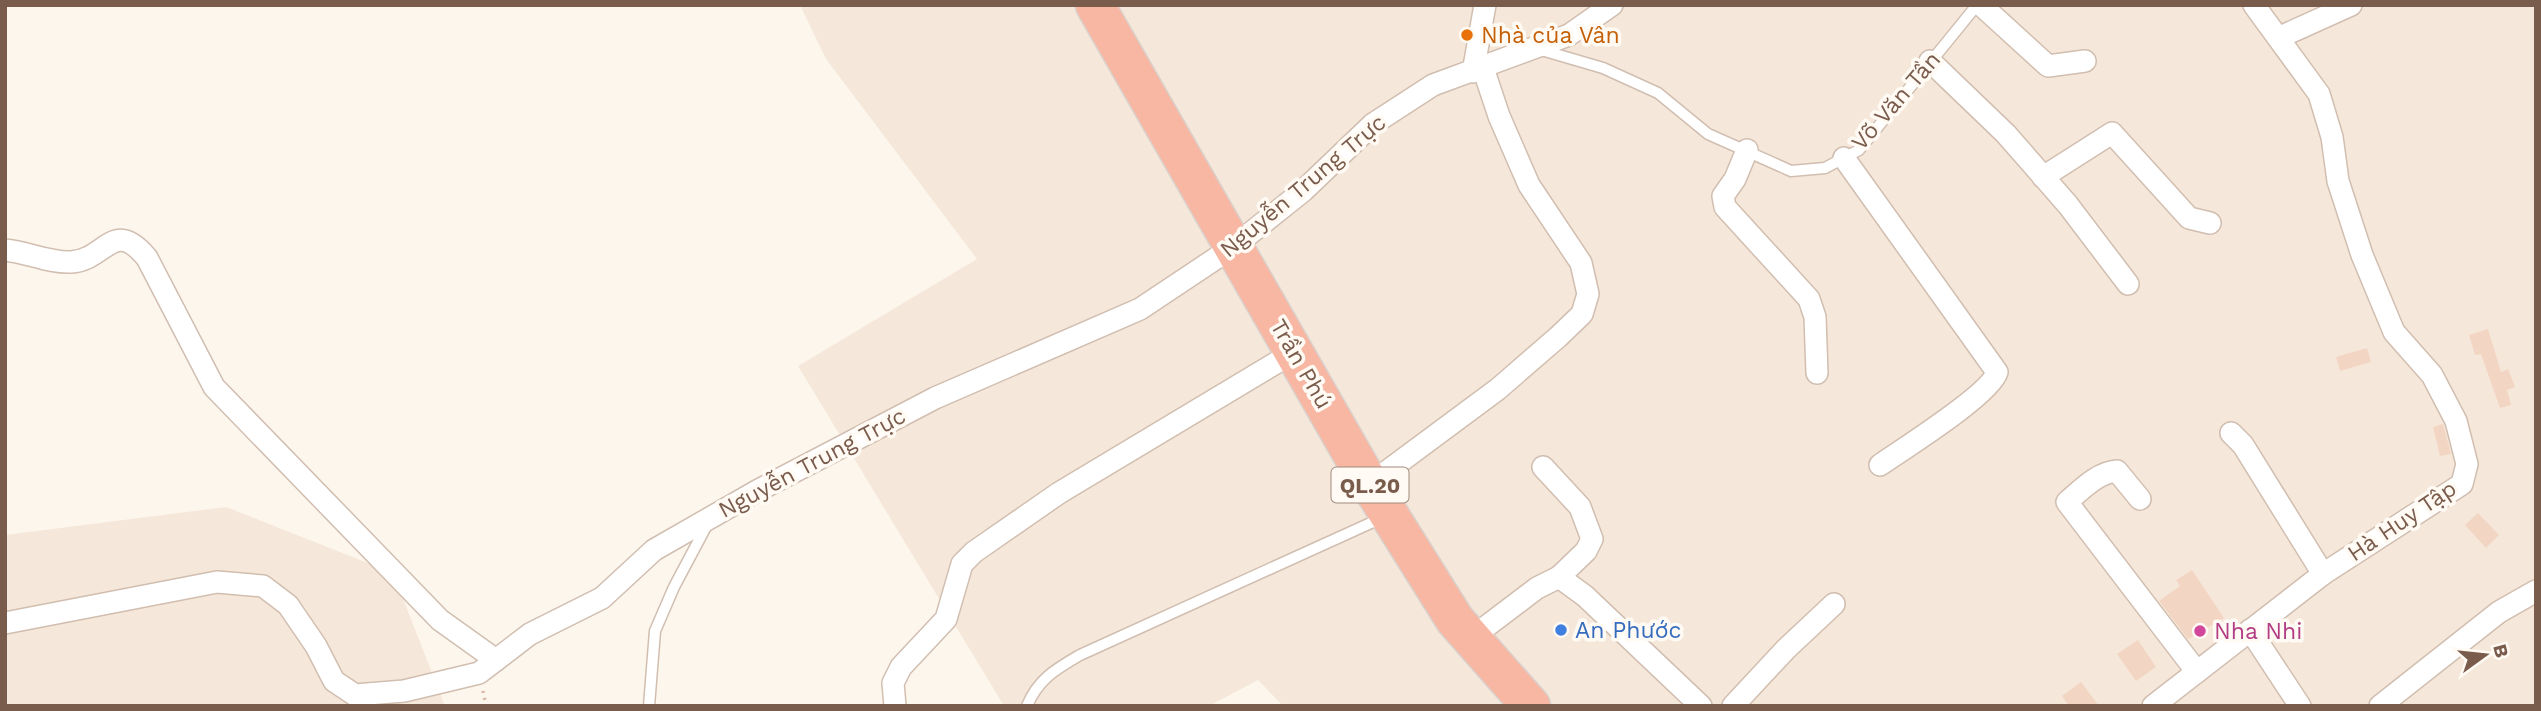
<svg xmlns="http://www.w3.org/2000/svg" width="2541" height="711" font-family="'Work Sans',sans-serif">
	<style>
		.residential { fill: #f5e8da }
		.building { fill: #f3d5c3 }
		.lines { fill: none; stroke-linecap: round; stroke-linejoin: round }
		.lane-casing { stroke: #d1beb0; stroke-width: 13 }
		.street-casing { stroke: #d1beb0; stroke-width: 24 }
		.highway-casing { stroke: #dad1cd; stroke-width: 41 }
		.path { stroke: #d9b8a5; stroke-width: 3.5; stroke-dasharray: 2 5; stroke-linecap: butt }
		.lane { stroke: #fff; stroke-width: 10 }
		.street { stroke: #fff; stroke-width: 21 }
		.highway { stroke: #f7b7a3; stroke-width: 38 }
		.food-dot { fill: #e8710a; stroke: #fffaf3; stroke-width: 2.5 }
		.shop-dot { fill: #3f7fe0; stroke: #fffaf3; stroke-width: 2.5 }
		.hotel-dot { fill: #d1479c; stroke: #fffaf3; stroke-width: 2.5 }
		.labels { text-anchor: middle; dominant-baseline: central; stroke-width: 7; stroke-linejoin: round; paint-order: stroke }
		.shield { fill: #fffaf3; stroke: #a28b7f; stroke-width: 2 }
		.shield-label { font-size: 21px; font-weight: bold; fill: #7a5c4d }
		.food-label { font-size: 23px; fill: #c56008; stroke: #fffaf3; text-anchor: start }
		.street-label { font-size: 23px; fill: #7a5c4d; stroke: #fffaf3 }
		.shop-label { font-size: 23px; fill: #366cbe; stroke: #fffaf3; text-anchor: start }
		.hotel-label { font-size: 23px; fill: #b23c85; stroke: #fffaf3; text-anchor: start }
	</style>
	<rect width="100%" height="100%" fill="#fdf6ec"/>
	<!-- residential -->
	<g class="residential">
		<path d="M800 5H2536V706H1283L1258 680 1209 706H1004L798 366 977 259 826 59Z"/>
		<path d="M226 507 393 573 445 706H5V535Z"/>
	</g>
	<!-- building -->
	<g class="building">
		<path d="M2488 329 2501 372 2508 369 2515 387 2507 390 2511 405 2500 408 2481 354 2475 355 2469 335Z"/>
		<path d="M2367 348 2371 362 2340 371 2336 357Z"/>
		<path d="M2443 424 2451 454 2440 456 2433 427Z"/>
		<path d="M2478 513 2499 535 2486 548 2465 525Z"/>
		<path d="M2192 570 2224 618 2188 639 2159 601 2180 586 2176 580Z"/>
		<path d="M2138 640 2156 667 2136 681 2117 654Z"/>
		<path d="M2081 682 2099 706H2069L2062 696Z"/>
	</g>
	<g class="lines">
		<defs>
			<g id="lane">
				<path d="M1538 49 1603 68 1658 93 1708 134 1791 171 1825 168 1859 150 1977 5"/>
				<path d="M649 706 655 631 674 587 708 523"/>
				<path d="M1027 706C1038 679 1056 669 1080 655L1384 517"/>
			</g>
			<g id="street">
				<path d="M1981 5 2048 66 2085 61"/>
				<path d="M2280 37 2351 5"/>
				<path d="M1930 61 2006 134 2068 205 2128 284"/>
				<path d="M1473 72 1485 5"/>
				<path d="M1747 150 1735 179 1723 196 1725 207 1809 299 1815 317 1817 373"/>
				<path d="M1844 158 1997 372C1991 394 1903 449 1880 465"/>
				<path d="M2043 177 2112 133 2189 218 2210 223"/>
				<path d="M5 250C27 252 49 263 71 262 106 260 113 217 147 258L214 387 440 620 496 660"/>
				<path d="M2231 433 2243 445 2323 574"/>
				<path d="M1543 467 1580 507 1592 539 1586 551 1559 577"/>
				<path d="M1370 484 1498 389 1558 337 1582 314 1588 294 1581 263 1529 185 1499 116 1483 68"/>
				<path d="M2140 499 2117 471C2098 472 2081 490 2067 502L2197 672"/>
				<path d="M5 623 217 582 263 586 288 605 316 646 334 681 355 695 404 691 479 673 530 634 602 598 654 550 757 491 935 398 1140 309 1233 247 1303 191 1373 124 1433 85 1569 35 1612 5"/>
				<path d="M2250 630 2300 706"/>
				<path d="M1471 638 1537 588 1559 577 1585 596 1701 706"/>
				<path d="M895 706 893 683 901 667 946 619 962 564 974 552 1059 493 1294 352"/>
				<path d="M1733 706 1786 649 1834 604"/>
				<path d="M2153 706 2323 574 2462 484 2467 464 2456 421 2432 375 2394 332 2362 255 2338 181 2332 137 2319 94 2254 5"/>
				<path d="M2380 706 2499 612 2536 591"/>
			</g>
			<path id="highway" d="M1095 5 1363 473 1455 620 1531 706"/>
		</defs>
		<!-- lane casing -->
		<use href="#lane" class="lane-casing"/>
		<!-- street casing -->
		<use href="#street" class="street-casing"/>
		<!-- highway casing -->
		<use href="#highway" class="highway-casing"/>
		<!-- path -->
		<path class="path" d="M483 691 486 706"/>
		<!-- lane -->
		<use href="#lane" class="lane"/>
		<!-- street -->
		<use href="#street" class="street"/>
		<!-- highway -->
		<use href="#highway" class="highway"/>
	</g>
	<!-- markers -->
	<circle class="food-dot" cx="1467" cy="35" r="7"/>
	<circle class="shop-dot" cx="1561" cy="630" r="7"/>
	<circle class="hotel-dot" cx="2200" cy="631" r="7"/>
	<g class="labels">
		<!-- shield labels -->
		<rect class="shield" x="1331.5" y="467.5" width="77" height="35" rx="5"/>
		<g class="shield-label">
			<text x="1370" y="485">QL.20</text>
		</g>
		<!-- food labels -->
		<g class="food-label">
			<text x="1481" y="35">Nhà của Vân</text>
		</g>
		<!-- street labels -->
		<g class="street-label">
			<text transform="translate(1896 101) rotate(-49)">Võ Văn Tần</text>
			<text transform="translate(1303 186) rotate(-40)">Nguyễn Trung Trực</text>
			<text transform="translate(1301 364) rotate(60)">Trần Phú</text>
			<text transform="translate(812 463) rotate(-28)">Nguyễn Trung Trực</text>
			<text transform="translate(2402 521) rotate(-34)">Hà Huy Tập</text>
		</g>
		<!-- shop labels -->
		<g class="shop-label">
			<text x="1575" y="630">An Phước</text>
		</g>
		<!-- hotel labels -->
		<g class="hotel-label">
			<text x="2214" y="631">Nha Nhi</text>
		</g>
	</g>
	<!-- border -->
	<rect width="2541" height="711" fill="none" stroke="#7a5c4d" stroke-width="14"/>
	<!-- north arrow -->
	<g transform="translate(2485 655) rotate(75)" stroke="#fffaf3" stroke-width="5" paint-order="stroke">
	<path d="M0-5L12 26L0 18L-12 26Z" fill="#7a5c4d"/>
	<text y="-10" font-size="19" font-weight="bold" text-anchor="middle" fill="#7a5c4d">B</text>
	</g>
</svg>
